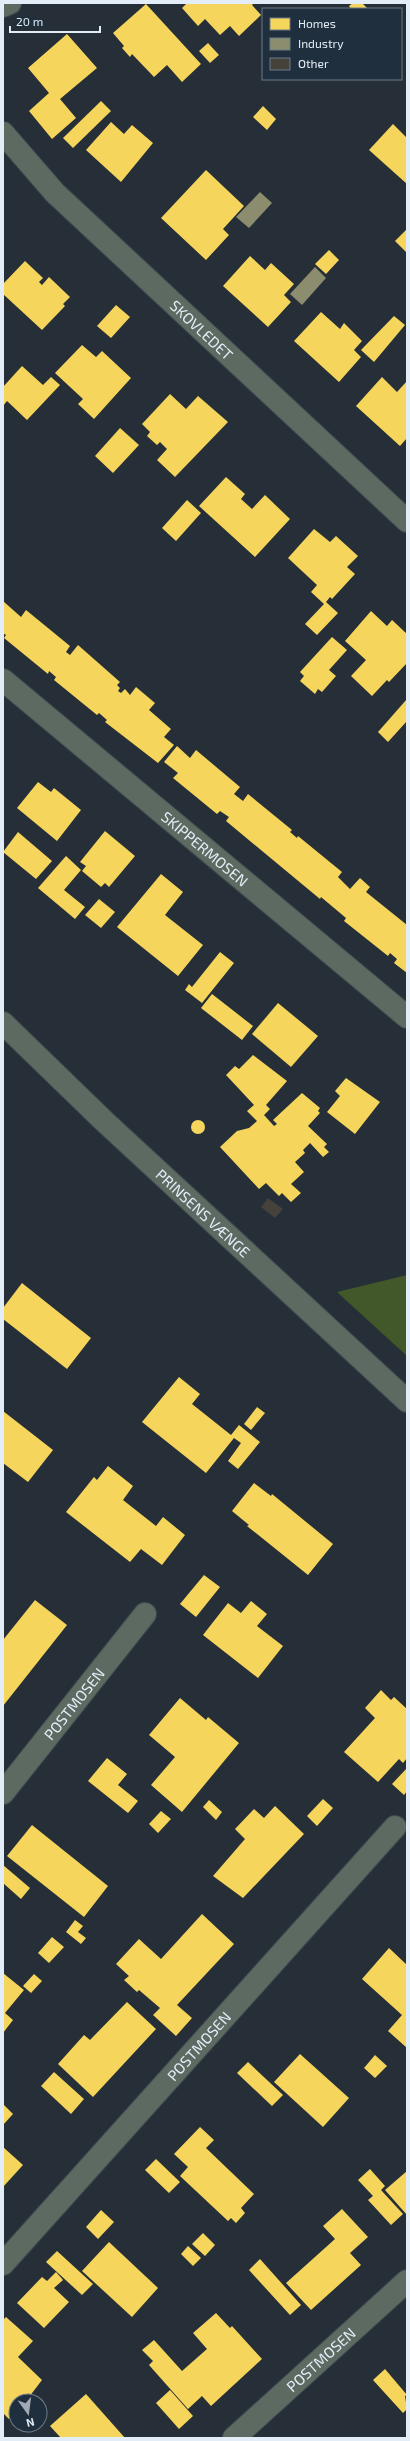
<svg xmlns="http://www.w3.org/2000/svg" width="410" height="2441" font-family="'Exo 2',sans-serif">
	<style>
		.forest { fill: #42572a }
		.homes { fill: #f6d55c }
		.industry { fill: #8c8c6e }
		.building { fill: #44423b }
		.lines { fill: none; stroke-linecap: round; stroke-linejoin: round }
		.minor-casing { stroke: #424a50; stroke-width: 24 }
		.minor { stroke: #5c6a62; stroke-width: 22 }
		.labels { text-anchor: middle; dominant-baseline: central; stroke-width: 4; stroke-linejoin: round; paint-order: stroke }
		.street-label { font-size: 15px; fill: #e3edf7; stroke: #1f2f3e }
	</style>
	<rect width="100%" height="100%" fill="#262f37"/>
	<!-- forest -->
	<path class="forest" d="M407 1275V1356L337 1292Z"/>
	<!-- homes -->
	<g class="homes">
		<path d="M187 3H254L252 5 261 15 239 36 230 26 220 35 205 19 198 26 182 8Z"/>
		<path d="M353 3H362L368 9H351L349 6Z"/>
		<path d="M146 4 201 64 182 82 167 65 154 77 132 54 130 57 122 48 124 46 113 33Z"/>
		<path d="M67 34 97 68 60 99 76 118 52 139 29 111 49 93 28 68Z"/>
		<path d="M208 43 219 55 210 63 199 51Z"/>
		<path d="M101 101 111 111 73 148 63 138Z"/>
		<path d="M263 106 276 119 267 130 253 117Z"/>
		<path d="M111 122 124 134 132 125 153 143 121 182 86 150Z"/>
		<path d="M393 124 407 138V184L369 150Z"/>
		<path d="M206 170 244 206 223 229 229 235 206 260 161 218Z"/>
		<path d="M407 229V253L395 241Z"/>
		<path d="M329 250 339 260 326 274 315 264Z"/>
		<path d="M250 256 265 270 271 263 294 284 284 295 291 302 268 327 223 286Z"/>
		<path d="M25 261 43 278 39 282 42 285 49 277 70 297 63 304 65 306 42 330 3 294V284Z"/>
		<path d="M116 305 130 317 111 338 97 326Z"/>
		<path d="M321 312 340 329 344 323 362 341 354 350 361 357 339 382 294 341Z"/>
		<path d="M394 316 405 325 374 362 361 350Z"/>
		<path d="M82 345 96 357 102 351 131 378 94 419 78 404 83 399 55 373Z"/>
		<path d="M22 366 43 385 51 377 60 385 27 420 7 401 3 406V387Z"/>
		<path d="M382 377 397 392 407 381V438L400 446 356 406Z"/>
		<path d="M170 394 186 409 198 396 228 422 175 477 157 460 167 449 160 442 157 445 147 436 150 432 142 424Z"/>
		<path d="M120 428 139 445 113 473 95 456Z"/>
		<path d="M226 477 245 494 241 499 252 509 265 495 290 519 255 557 199 506Z"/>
		<path d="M187 500 201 513 176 541 162 528Z"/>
		<path d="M314 529 330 542 336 536 358 556 347 567 355 574 332 599 330 597 326 602 338 613 317 635 305 624 324 604 311 592 317 585 288 558Z"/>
		<path d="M3 601 21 617 26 610 70 646 66 652 70 655 78 645 120 682 117 685 120 688 118 691 121 693 125 689 130 695 136 687 155 703 149 710 171 729 164 737 174 745 158 763 105 722 107 720 99 713 97 715 54 680 56 677 49 671 48 674 4 638 6 635 3 633Z"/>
		<path d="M371 611 387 626 392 620 407 634V663L389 682 387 680 372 696 351 676 366 660 345 641Z"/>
		<path d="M332 637 347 650 329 670 336 676 322 692 318 689 315 694 300 681 304 676 300 672Z"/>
		<path d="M407 699V721L388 742 378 732Z"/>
		<path d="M177 746 190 758 196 750 240 787 234 794 243 801 248 794 292 830 290 832 297 838 298 836 342 872 338 877 350 889 360 878 370 887 366 892 407 925V973L394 963 397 959 390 953 388 956 344 921 346 918 321 897 320 899 226 821 229 817 220 811 217 814 173 778 178 773 164 762Z"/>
		<path d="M38 782 51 792 54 788 81 810 57 841 17 808Z"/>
		<path d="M105 831 135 856 109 887 105 883 101 887 82 871 86 866 80 862Z"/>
		<path d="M18 832 52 861 36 879 3 852Z"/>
		<path d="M66 856 81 870 64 890 85 907 75 919 38 888Z"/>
		<path d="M161 874 183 892 165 915 203 945 178 976 117 927Z"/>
		<path d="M99 899 115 912 101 928 85 915Z"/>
		<path d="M220 952 234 963 202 1003 185 990 189 984 192 987Z"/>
		<path d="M212 994 253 1026 242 1040 201 1008Z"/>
		<path d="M278 1003 318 1036 291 1067 252 1034Z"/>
		<path d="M253 1055 287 1081 266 1105 270 1109 264 1115 274 1126 277 1124 273 1120 302 1093 320 1108 318 1111 320 1113 308 1126 327 1144 324 1147 329 1152 323 1157 310 1143 303 1150 305 1153 295 1162 304 1172 291 1184 301 1193 291 1202 282 1193 279 1196 266 1183 259 1189 220 1147 237 1131 249 1128 257 1121 247 1111 254 1105 226 1075 235 1066 239 1069Z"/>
		<path d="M346 1078 380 1102 355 1134 327 1112 340 1096 335 1091Z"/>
		<circle cx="198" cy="1127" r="7"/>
		<path d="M22 1283 91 1338 67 1369 3 1319V1308Z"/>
		<path d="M179 1377 200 1394 192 1404 231 1435 239 1425 260 1442 238 1469 228 1461 241 1443 234 1438 206 1473 142 1422Z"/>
		<path d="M257 1407 265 1413 251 1430 244 1424Z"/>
		<path d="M3 1411 53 1450 28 1482 3 1463Z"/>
		<path d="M108 1466 133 1486 123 1500 156 1526 163 1517 185 1535 162 1565 141 1549 130 1562 66 1512 94 1477 97 1480Z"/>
		<path d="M254 1483 271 1496 272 1494 333 1544 308 1575 247 1526 249 1525 232 1511Z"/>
		<path d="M204 1575 220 1587 196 1617 180 1604Z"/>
		<path d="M35 1600 67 1625 3 1706V1640Z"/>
		<path d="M251 1601 267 1614 257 1626 283 1646 258 1678 203 1635 228 1603 241 1613Z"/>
		<path d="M381 1690 391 1700 394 1697 407 1709V1758L403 1763 399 1759 378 1782 344 1752 375 1718 365 1708Z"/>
		<path d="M180 1698 206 1720 208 1717 239 1743 182 1812 151 1785 175 1757 149 1735Z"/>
		<path d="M107 1758 127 1774 118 1785 138 1801 128 1813 88 1781Z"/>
		<path d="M407 1768V1791L404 1795 392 1784Z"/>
		<path d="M323 1799 333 1808 317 1826 307 1816Z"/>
		<path d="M209 1800 222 1812 216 1820 203 1807Z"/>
		<path d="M275 1806 304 1834 243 1898 213 1876 245 1839 235 1829 254 1809 264 1818Z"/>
		<path d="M161 1811 171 1819 158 1833 149 1824Z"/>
		<path d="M32 1825 108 1886 84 1917 7 1856Z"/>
		<path d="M3 1865 30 1888 21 1899 3 1883Z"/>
		<path d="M202 1914 234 1944 177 2005 192 2018 176 2036 153 2015 160 2008 139 1990 137 1992 124 1980 129 1976 116 1964 139 1939 161 1959Z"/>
		<path d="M75 1920 83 1926 78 1932 86 1938 81 1944 66 1932Z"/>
		<path d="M52 1937 64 1947 49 1963 38 1953Z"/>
		<path d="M389 1948 407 1965V2048L388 2031 402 2015 362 1979Z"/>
		<path d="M3 1973 24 1990 5 2013 13 2020 3 2033Z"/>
		<path d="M34 1974 42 1981 31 1993 23 1986Z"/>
		<path d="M127 2002 156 2029 93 2097 58 2064 84 2035 90 2040Z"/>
		<path d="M300 2054 349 2098 323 2127 274 2082Z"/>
		<path d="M375 2055 387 2066 375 2078 364 2068Z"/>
		<path d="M248 2062 283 2095 272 2106 237 2073Z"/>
		<path d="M54 2072 84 2099 71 2114 41 2086Z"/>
		<path d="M3 2104 13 2114 3 2125Z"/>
		<path d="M200 2127 214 2140 206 2148 254 2194 241 2208 245 2213 236 2223 231 2218 228 2221 180 2176 188 2167 174 2154Z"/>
		<path d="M3 2147 23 2165 3 2187Z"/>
		<path d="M156 2159 180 2182 169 2193 145 2170Z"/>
		<path d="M370 2169 385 2186 381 2190 403 2214 391 2225 368 2200 373 2196 358 2180Z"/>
		<path d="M407 2171V2215L385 2190Z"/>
		<path d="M342 2209 368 2237 350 2253 361 2265 311 2310 286 2283 335 2239 323 2226Z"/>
		<path d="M101 2210 114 2222 98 2239 86 2227Z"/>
		<path d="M203 2233 215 2245 205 2256 192 2244Z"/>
		<path d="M109 2242 158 2288 132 2317 82 2271Z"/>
		<path d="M188 2246 201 2258 193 2266 181 2254Z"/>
		<path d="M57 2251 93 2284 82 2295 46 2262Z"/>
		<path d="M260 2259 301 2305 290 2315 249 2270Z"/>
		<path d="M56 2272 63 2280 54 2288 69 2302 44 2328 17 2303 42 2277 47 2281Z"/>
		<path d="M216 2313 230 2328 232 2326 262 2359 211 2406 202 2396 188 2409 149 2365 153 2361 142 2350 154 2340 182 2371 207 2349 193 2333Z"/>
		<path d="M6 2317 33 2341 18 2357 42 2380 26 2401H16V2412L9 2419 3 2413V2320Z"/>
		<path d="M385 2369 407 2395 405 2396 407 2409 403 2413 373 2380Z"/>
		<path d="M170 2390 193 2416 179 2429 156 2403Z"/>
		<path d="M86 2394 125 2438H61L50 2426Z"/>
	</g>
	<!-- industry -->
	<g class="industry">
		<path d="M260 192 272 203 249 228 236 217Z"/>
		<path d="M315 267 326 278 302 305 290 294Z"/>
	</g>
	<!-- building -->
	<path class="building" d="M268 1198 283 1209 275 1218 261 1207Z"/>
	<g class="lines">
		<defs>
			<g id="minor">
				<path d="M3 6 10 3"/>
				<path id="s1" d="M3 133 55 193 407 521"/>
				<path id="s2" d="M3 680 407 1017"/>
				<path id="s3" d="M3 1023 104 1121 407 1401"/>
				<path id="s4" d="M3 1793 145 1614"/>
				<path id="s5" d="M3 2264 395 1827"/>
				<path id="s6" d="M234 2438 407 2281"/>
			</g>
		</defs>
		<!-- minor casing -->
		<use href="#minor" class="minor-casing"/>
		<!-- minor -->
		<use href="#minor" class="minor"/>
	</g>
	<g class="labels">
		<!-- street labels -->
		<g class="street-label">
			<text stroke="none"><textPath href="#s1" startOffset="280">SKOVLEDET</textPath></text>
			<text stroke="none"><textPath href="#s2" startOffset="263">SKIPPERMOSEN</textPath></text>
			<text stroke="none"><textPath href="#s3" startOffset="276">PRINSENS VÆNGE</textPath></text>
			<text stroke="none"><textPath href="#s4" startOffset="114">POSTMOSEN</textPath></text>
			<text stroke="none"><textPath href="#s5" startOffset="293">POSTMOSEN</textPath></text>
			<text stroke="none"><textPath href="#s6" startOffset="117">POSTMOSEN</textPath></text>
		</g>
	</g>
	<!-- border -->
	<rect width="410" height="2441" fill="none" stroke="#e3edf7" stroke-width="8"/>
	<!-- legend -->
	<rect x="262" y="8" width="140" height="72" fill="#1f2f3e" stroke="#6d7b88"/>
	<rect x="270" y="18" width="20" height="12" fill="#f6d55c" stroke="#6d7b88"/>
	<text x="298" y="28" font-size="12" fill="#e3edf7">Homes</text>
	<rect x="270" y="38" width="20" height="12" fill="#8c8c6e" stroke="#6d7b88"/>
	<text x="298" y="48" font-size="12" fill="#e3edf7">Industry</text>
	<rect x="270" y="58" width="20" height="12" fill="#44423b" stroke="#6d7b88"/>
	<text x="298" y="68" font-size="12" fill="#e3edf7">Other</text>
	<!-- north arrow -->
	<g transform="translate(28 2413) rotate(166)"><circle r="19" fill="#1f2f3e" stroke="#6d7b88"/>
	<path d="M0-3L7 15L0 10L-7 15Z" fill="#a1aab4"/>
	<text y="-6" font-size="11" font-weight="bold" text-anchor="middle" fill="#e3edf7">N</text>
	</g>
	<!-- scale -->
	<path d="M10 26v6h90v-6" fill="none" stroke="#e3edf7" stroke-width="2"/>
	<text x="16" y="26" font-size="12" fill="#e3edf7" stroke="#1f2f3e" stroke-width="3" paint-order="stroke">20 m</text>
</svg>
